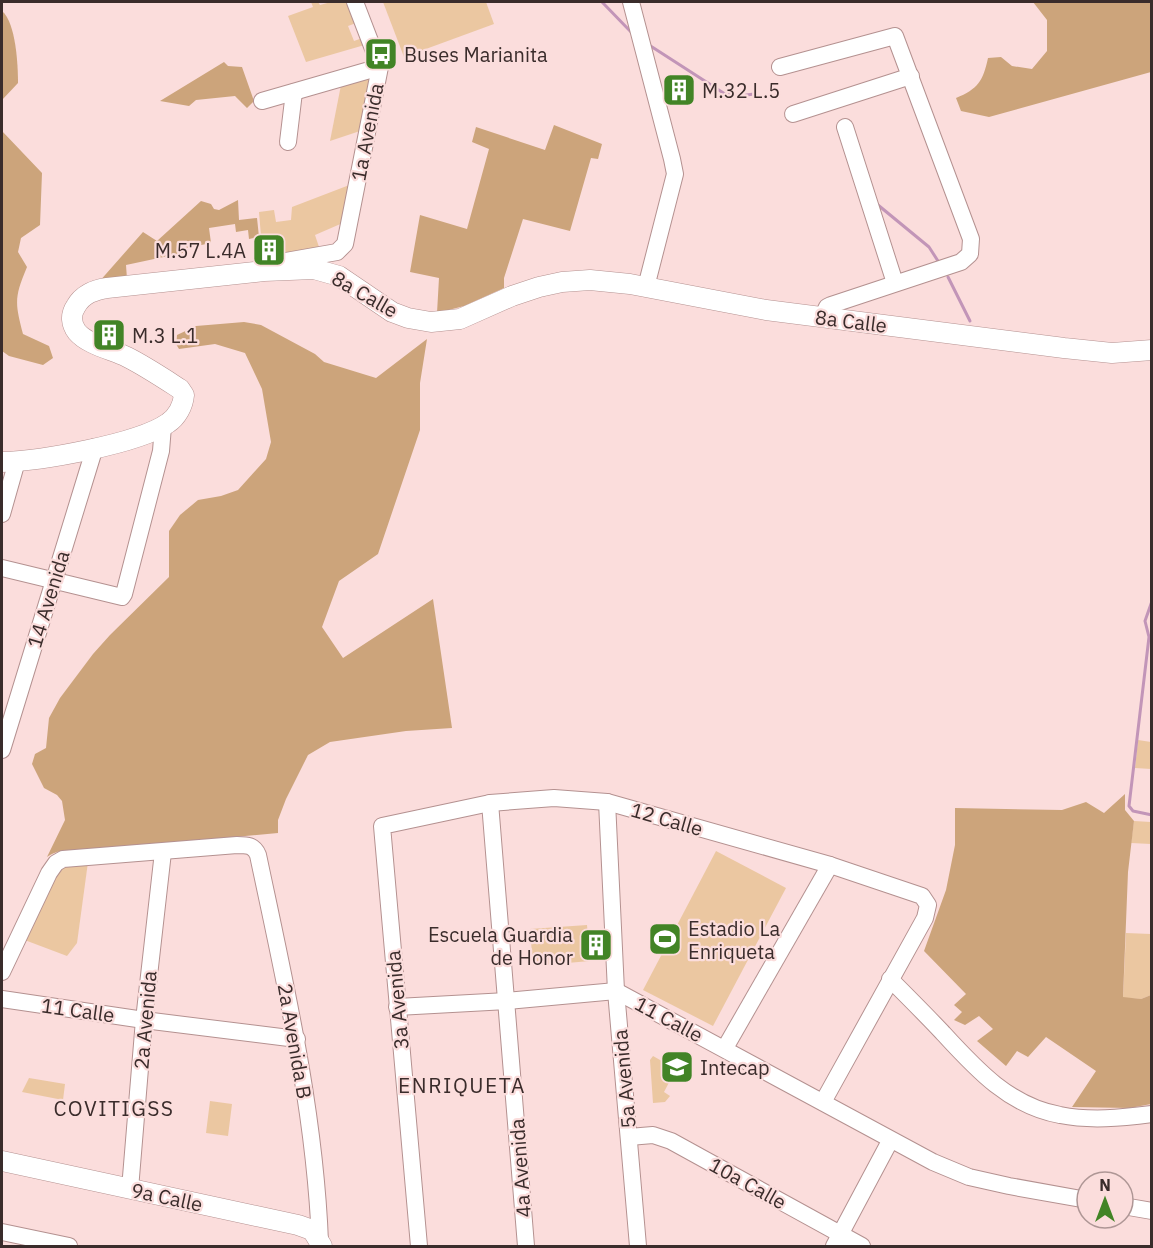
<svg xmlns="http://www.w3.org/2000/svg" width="1153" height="1248" font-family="'IBM Plex Sans',sans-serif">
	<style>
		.green { fill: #ebc7a1 }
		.forest { fill: #cca47b }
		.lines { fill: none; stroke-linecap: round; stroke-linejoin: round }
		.stream { stroke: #c295b8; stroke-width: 3 }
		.minor-casing { stroke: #b49190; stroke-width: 18 }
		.major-casing { stroke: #b49190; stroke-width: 21 }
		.minor { stroke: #fff; stroke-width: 16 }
		.major { stroke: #fff; stroke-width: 20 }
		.labels { text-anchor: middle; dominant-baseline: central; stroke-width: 4.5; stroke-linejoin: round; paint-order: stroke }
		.poi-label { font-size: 20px; fill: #3a2c2b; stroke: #fbdddc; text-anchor: start }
		.street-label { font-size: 20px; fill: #3a2c2b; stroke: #fbdddc }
		.neighbourhood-label { font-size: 21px; letter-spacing: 1.5px; fill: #3a2c2b; stroke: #fbdddc }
	</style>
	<rect width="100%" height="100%" fill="#fbdddc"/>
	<!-- green -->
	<g class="green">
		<path d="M311 2H318L320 5 331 2H352L359 22 348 26 354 41 365 37 368 44 306 62 288 16 313 7Z"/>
		<path d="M383 2H486L494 24 404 57Z"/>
		<path d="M377 70 366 129 330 141 342 80Z"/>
		<path d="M352 184 345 222 315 235 319 247 277 256 275 234 261 236 259 212 274 210 276 222 291 220 292 207Z"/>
		<path d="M1138 740 1151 742V769L1135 768Z"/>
		<path d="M1134 821 1151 822V844L1131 843Z"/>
		<path d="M716 851 786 888 713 1026 643 990Z"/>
		<path d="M88 862 77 943 67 956 22 939 62 867Z"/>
		<path d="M587 925 590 961 533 966 530 929Z"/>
		<path d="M1126 933 1151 934V995L1141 999 1123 998Z"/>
		<path d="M653 1056 676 1069 664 1092 670 1096 665 1102 653 1103 650 1060Z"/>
		<path d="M29 1078 65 1084 63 1100 22 1092Z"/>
		<path d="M210 1101 232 1104 228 1136 206 1133Z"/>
	</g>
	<!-- forest -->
	<g class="forest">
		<path d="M1033 2H1151V72L989 117 961 111 956 98C978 89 983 81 988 58L1001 57 1012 66 1032 69 1047 51V20Z"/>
		<path d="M2 11C16 23 18 65 18 83L2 100Z"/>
		<path d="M224 62 228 66 242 67 254 101 247 108 235 96 196 100 189 106 160 101Z"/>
		<path d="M554 125 602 144 598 159 591 158 570 231 523 219 504 278V288L464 306 437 313 439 278 410 272 420 215 467 229 489 149 472 142 476 127 545 150Z"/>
		<path d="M2 131 42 173 40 225 21 238 18 252 27 267C14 298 15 303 23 334L49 346 53 358 43 365 9 356 2 351Z"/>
		<path d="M238 200 239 220 257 218 259 237 249 239 248 230 236 232 235 224 209 228 211 243 187 248V252L126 265 127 279 98 283 143 232 157 241 201 201 211 204 214 209 219 210Z"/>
		<path d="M244 322 261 325 315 354 324 362 376 378 427 339 420 383V430L378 554 339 581 322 627 343 658 433 599 452 728 406 731 330 742 308 755 286 799 278 820V833L72 852C62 850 56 851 47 857L65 820 62 801 57 795 44 788 32 764 35 754 46 748 49 718 60 698 93 654 110 635 169 577V531L180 515 198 500 221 496 238 490 266 459 271 442 262 389 245 353 215 344 179 349 176 344 177 335 196 326Z"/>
		<path d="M1125 794V810L1134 821 1128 872 1123 997 1141 999 1151 995V1104L1130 1108 1072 1107 1096 1071 1046 1037 1028 1057 1017 1051 1006 1066 977 1041 993 1029 979 1016 965 1025 954 1020 962 1012 954 1005 966 994 924 951 946 890 955 845V808L1062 810 1086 802 1104 813Z"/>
	</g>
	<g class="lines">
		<!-- stream -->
		<g class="stream">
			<path d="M602 2 632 33"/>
			<path d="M649 45 725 94 739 96 754 94"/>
			<path d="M878 205 929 247 938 261"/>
			<path d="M948 277 970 321"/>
			<path d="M1152 601 1145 621 1149 637 1129 806 1133 811 1152 815"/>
		</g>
		<defs>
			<g id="minor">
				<path d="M631 2 672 159 675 174 646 287"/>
				<path d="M780 67 895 36 971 239 970 254 961 262 831 305 827 307 822 317"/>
				<path d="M262 101 380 67"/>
				<path d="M793 114 911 76"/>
				<path d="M845 127 895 283"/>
				<path d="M288 142 294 92"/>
				<path d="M273 271 286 261 337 252 345 244 380 67 355 2"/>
				<path d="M2 514 17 461"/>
				<path d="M2 568 122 597 124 594 161 451 163 426"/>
				<path d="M2 750 95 447"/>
				<path d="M607 802 616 991 638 1246"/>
				<path d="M490 803 526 1246"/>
				<path d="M2 972 49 873 56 863 63 859 237 845C247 845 254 845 258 855 285 983 315 1111 320 1242"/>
				<path d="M890 979C908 997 925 1014 942 1032 975 1068 1009 1106 1060 1115 1090 1121 1121 1118 1152 1114"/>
				<path d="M2 999 144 1020 297 1039"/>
				<path d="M397 1007 507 1001 616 991 933 1162 969 1177 1009 1186 1087 1200"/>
				<path d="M725 1048 830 865"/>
				<path d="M629 1137 653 1135 671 1141 862 1246"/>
				<path d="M130 1189 144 1020 163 852"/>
				<path d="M1123 1206 1152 1211"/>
				<path d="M2 1232 69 1246"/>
				<path d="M419 1246 382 826 490 803 554 798 607 802 830 865 922 896 928 905 925 918 823 1102"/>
				<path d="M834 1246 890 1141"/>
			</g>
			<g id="major">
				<path d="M2 462C40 461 138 444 168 423 177 417 183 406 184 395L180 389C163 378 145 366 127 357 113 350 88 345 77 332 71 324 70 315 76 306 83 294 94 290 107 288L264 271 314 269 339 276 392 312 408 318 431 322 460 319 512 296 539 287 562 282 590 280 630 284 766 310 1064 348 1112 353 1152 350"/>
				<path d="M2 1161 298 1225 312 1230 322 1246"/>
			</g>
		</defs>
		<!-- minor casing -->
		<use href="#minor" class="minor-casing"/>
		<!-- major casing -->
		<use href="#major" class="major-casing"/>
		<!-- minor -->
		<use href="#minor" class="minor"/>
		<!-- major -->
		<use href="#major" class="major"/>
	</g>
	<!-- icons -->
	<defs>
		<symbol id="bus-square" viewBox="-11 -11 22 22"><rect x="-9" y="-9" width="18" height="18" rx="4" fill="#428426" stroke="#fbdddc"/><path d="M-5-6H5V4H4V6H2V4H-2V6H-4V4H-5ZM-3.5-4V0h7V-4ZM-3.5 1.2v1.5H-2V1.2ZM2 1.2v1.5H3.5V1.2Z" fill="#fff"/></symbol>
		<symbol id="building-square" viewBox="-11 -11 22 22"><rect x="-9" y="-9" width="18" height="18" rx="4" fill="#428426" stroke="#fbdddc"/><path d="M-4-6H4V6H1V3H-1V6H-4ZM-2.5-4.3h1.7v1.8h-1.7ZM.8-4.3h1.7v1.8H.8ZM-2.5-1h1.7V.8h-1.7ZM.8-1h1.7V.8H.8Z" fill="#fff"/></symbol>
		<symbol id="stadium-square" viewBox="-11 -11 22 22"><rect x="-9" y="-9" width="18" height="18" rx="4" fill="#428426" stroke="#fbdddc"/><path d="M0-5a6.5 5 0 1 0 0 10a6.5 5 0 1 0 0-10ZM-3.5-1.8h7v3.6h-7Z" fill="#fff"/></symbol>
		<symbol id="university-square" viewBox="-11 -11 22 22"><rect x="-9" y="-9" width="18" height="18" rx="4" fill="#428426" stroke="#fbdddc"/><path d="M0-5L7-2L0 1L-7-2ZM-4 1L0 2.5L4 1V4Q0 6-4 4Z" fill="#fff"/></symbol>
	</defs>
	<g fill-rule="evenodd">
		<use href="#bus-square" x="362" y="35" width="38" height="38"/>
		<use href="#building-square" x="660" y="71" width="38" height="38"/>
		<use href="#building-square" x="250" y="231" width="38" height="38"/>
		<use href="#building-square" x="90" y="316" width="38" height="38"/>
		<use href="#stadium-square" x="646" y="920" width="38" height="38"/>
		<use href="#building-square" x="577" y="926" width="38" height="38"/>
		<use href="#university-square" x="658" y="1048" width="38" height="38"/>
	</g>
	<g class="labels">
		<!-- poi labels -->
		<g class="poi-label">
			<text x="404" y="54">Buses Marianita</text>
			<text x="702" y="90">M.32 L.5</text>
			<text x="246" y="250" text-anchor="end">M.57 L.4A</text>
			<text x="132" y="335">M.3 L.1</text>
			<text x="688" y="928">Estadio La<tspan x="688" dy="23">Enriqueta</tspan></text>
			<text x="573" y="934" text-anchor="end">Escuela Guardia<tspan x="573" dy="23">de Honor</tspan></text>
			<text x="700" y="1067">Intecap</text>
		</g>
		<!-- street labels -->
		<g class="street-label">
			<text transform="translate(367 132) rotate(-79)">1a Avenida</text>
			<text transform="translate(365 294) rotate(30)">8a Calle</text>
			<text transform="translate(851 321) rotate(7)">8a Calle</text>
			<text transform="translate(48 599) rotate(-73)">14 Avenida</text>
			<text transform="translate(667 819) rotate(16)">12 Calle</text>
			<text transform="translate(397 1000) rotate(-95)">3a Avenida</text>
			<text transform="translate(78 1010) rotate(8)">11 Calle</text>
			<text transform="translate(669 1019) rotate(28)">11 Calle</text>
			<text transform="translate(145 1020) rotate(-85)">2a Avenida</text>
			<text transform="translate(295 1041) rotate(80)">2a Avenida B</text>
			<text transform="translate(624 1079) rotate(-95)">5a Avenida</text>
			<text transform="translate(520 1168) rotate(-94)">4a Avenida</text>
			<text transform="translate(748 1183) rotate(29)">10a Calle</text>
			<text transform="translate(167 1197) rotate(12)">9a Calle</text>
		</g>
		<!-- neighbourhood labels -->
		<g class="neighbourhood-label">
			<text x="462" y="1085">ENRIQUETA</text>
			<text x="114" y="1108">COVITIGSS</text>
		</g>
	</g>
	<!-- border -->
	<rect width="1153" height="1248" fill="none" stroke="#3a2c2b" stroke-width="6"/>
	<!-- north arrow -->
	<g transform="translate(1105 1200)"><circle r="28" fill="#fbdddc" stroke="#ae9695" stroke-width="1.5"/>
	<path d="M0-4.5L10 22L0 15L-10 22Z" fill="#428426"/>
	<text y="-9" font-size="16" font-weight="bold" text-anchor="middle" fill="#3a2c2b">N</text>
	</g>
</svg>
